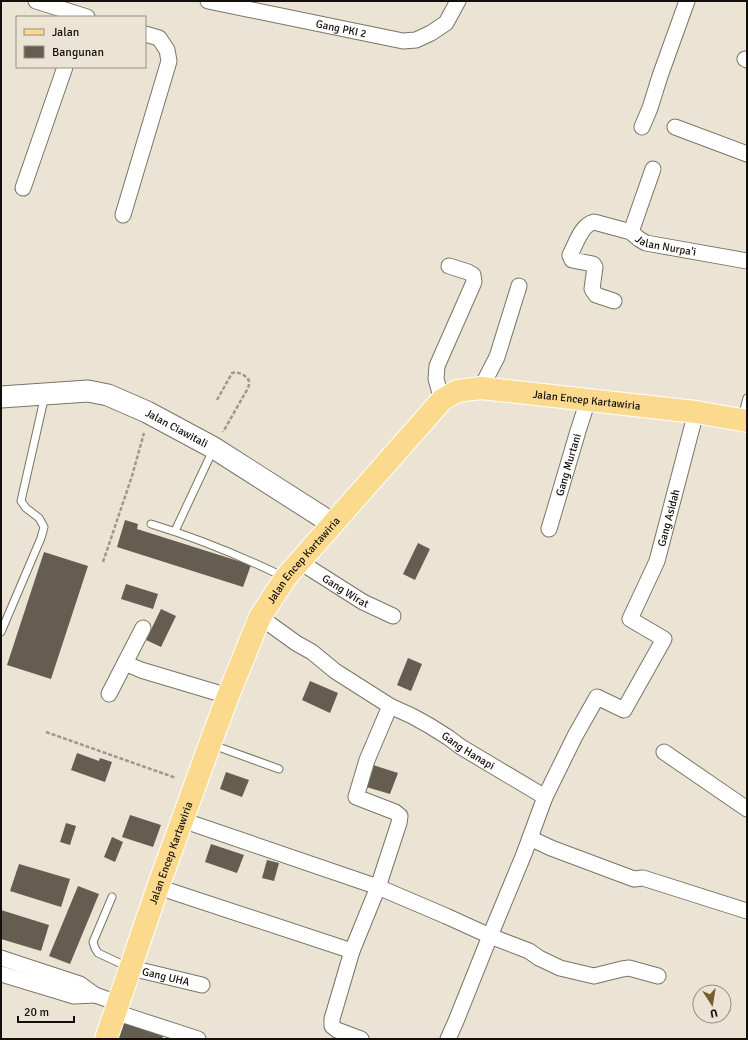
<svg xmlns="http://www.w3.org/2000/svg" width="748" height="1040" font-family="Signika,sans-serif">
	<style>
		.building { fill: #645d50 }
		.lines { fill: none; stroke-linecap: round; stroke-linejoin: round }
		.lane-casing { stroke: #7b7466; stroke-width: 9 }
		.street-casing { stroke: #7b7466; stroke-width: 17 }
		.secondary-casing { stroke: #7b7466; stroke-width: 23 }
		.primary-casing { stroke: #fff; stroke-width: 24 }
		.path { stroke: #9f998d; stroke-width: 2.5; stroke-dasharray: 4 2; stroke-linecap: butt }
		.lane { stroke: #fff; stroke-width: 7 }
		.street { stroke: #fff; stroke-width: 15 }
		.secondary { stroke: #fff; stroke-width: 21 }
		.primary { stroke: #fbda8e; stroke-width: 22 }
		.labels { text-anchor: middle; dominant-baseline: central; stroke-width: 4; stroke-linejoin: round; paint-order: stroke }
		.street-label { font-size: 11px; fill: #13100b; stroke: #ebe4d4 }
	</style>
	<rect width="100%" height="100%" fill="#ebe4d4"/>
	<!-- building -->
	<g class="building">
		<path d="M125 520 138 524 137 529 251 565 243 587 117 547Z"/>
		<path d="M418 543 430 549 415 580 403 574Z"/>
		<path d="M44 552 88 566 51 679 7 665Z"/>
		<path d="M126 584 158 594 153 609 121 599Z"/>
		<path d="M161 609 176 616 161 647 146 640Z"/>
		<path d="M408 658 422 664 411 691 397 685Z"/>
		<path d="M310 681 338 693 330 713 302 700Z"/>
		<path d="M77 753 99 761 100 758 112 762 105 782 71 770Z"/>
		<path d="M370 764 398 773 390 794 363 786Z"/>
		<path d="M226 772 249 780 242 797 220 789Z"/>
		<path d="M130 815 161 825 153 847 122 837Z"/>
		<path d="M66 823 76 826 70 845 60 842Z"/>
		<path d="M112 837 123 842 115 862 104 857Z"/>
		<path d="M211 844 244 855 237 873 205 862Z"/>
		<path d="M267 860 279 863 274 881 262 878Z"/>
		<path d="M19 864 70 879 61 907 10 891Z"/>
		<path d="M78 886 99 894 70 964 49 956Z"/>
		<path d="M1 910 49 925 41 951 1 939Z"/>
		<path d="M124 1017 165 1031 162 1039H117Z"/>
	</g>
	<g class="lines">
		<defs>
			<g id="lane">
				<path d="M742 417 747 398"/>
				<path d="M151 524C197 538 241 556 284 577"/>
				<path d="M175 531 213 450"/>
				<path d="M1 632 41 538 44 527 39 518 26 508 21 501 45 395"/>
				<path d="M213 745 279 769"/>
				<path d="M112 897 93 942 95 948 98 953 128 967"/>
			</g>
			<g id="street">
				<path d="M36 1 87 17"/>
				<path id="s1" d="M208 1 403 41 416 40 431 33 446 23 458 1"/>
				<path d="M745 59 747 60"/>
				<path d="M642 127 650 108 660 76 687 1"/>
				<path d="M675 127 747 154"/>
				<path d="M23 188 65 67"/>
				<path d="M123 215 169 61 167 50 159 38 145 34"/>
				<path d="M631 232 653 169"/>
				<path id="s2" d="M614 301 596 295 592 289 595 267 593 264 572 260 571 258 570 255C576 244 581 225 594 222L631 232 639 239 646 243 747 261"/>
				<path d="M481 388 497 357 519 286"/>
				<path d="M442 400 436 379 437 366 474 282 473 275 468 272 449 266"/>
				<path id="s3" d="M549 529 578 431 588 400"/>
				<path id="s4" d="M300 562 363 602 393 616"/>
				<path id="s5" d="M260 617 296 643 312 652 335 671 390 706 412 716 430 726 449 738 461 747 545 797"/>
				<path d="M125 663 141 670 228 696"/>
				<path d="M109 694 143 628"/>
				<path d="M664 752 747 809"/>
				<path d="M182 820 378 887 446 916 490 936 529 951 539 958 560 968 594 976 622 969 629 968 658 976"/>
				<path d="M530 838 551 848 634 879 643 878 747 911"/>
				<path d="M158 887 352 951"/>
				<path d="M1 958 80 984 95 995 118 1003"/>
				<path id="s6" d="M131 968 202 985"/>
				<path d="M1 974 74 996 95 995"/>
				<path d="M115 1012 198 1039"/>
				<path d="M361 1039 337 1030 332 1026V1019L352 951 378 887 399 823 400 816 395 812 356 797 367 760 390 706"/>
				<path id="s7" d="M448 1039 456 1021 490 936 524 854 545 797 575 736 597 697 624 710 664 639 630 619 657 561 696 412"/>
			</g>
			<g id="secondary">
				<path id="s8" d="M1 397 88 391 108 395 147 412 214 448 333 524"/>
			</g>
			<g id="primary">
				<path id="s9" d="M106 1039 158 887 210 744 228 696 260 617 286 577 442 400 457 391 481 388 696 412 747 421"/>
			</g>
		</defs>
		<!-- lane casing -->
		<use href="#lane" class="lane-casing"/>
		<!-- street casing -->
		<use href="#street" class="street-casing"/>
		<!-- secondary casing -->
		<use href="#secondary" class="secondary-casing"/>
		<!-- primary casing -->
		<use href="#primary" class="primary-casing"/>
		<!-- path -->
		<g class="path">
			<path d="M217 400 232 373C237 371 247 375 249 381 249 384 249 386 248 388L223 432"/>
			<path d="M103 562 132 476 144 433"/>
			<path d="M46 732 176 778"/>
		</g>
		<!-- lane -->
		<use href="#lane" class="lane"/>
		<!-- street -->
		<use href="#street" class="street"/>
		<!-- secondary -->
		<use href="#secondary" class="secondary"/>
		<!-- primary -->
		<use href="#primary" class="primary"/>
	</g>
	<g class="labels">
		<!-- street labels -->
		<g class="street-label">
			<text stroke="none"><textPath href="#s1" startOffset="136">Gang PKI 2</textPath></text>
			<text stroke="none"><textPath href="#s2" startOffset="198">Jalan Nurpa'i</textPath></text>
			<text stroke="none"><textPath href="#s9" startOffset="881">Jalan Encep Kartawiria</textPath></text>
			<text stroke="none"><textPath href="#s8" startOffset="184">Jalan Ciawitali</textPath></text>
			<text stroke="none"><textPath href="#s3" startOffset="67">Gang Murtani</textPath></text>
			<text stroke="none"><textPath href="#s7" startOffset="633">Gang Asidah</textPath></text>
			<text stroke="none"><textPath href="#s9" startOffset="521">Jalan Encep Kartawiria</textPath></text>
			<text stroke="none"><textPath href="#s4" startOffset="54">Gang Wirat</textPath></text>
			<text stroke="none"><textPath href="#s5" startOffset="248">Gang Hanapi</textPath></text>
			<text stroke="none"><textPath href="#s9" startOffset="197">Jalan Encep Kartawiria</textPath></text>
			<text stroke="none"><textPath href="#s6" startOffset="36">Gang UHA</textPath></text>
		</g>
	</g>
	<!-- border -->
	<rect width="748" height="1040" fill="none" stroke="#13100b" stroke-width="4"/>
	<!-- legend -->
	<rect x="16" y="16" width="130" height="52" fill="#ebe4d4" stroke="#958f84"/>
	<rect x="24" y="29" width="20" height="6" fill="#fbda8e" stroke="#958f84"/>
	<text x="52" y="36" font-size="12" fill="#13100b">Jalan</text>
	<rect x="24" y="46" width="20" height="12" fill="#645d50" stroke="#958f84"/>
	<text x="52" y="56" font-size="12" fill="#13100b">Bangunan</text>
	<!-- north arrow -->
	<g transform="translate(712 1004) rotate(168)"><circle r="19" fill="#ebe4d4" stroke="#958f84"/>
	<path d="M0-3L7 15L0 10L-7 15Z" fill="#755e2e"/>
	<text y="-6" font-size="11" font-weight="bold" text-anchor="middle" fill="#13100b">U</text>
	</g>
	<!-- scale -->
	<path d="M18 1016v6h56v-6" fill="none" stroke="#13100b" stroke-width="2"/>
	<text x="24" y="1016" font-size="12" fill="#13100b" stroke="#ebe4d4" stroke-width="3" paint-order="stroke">20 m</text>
</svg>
